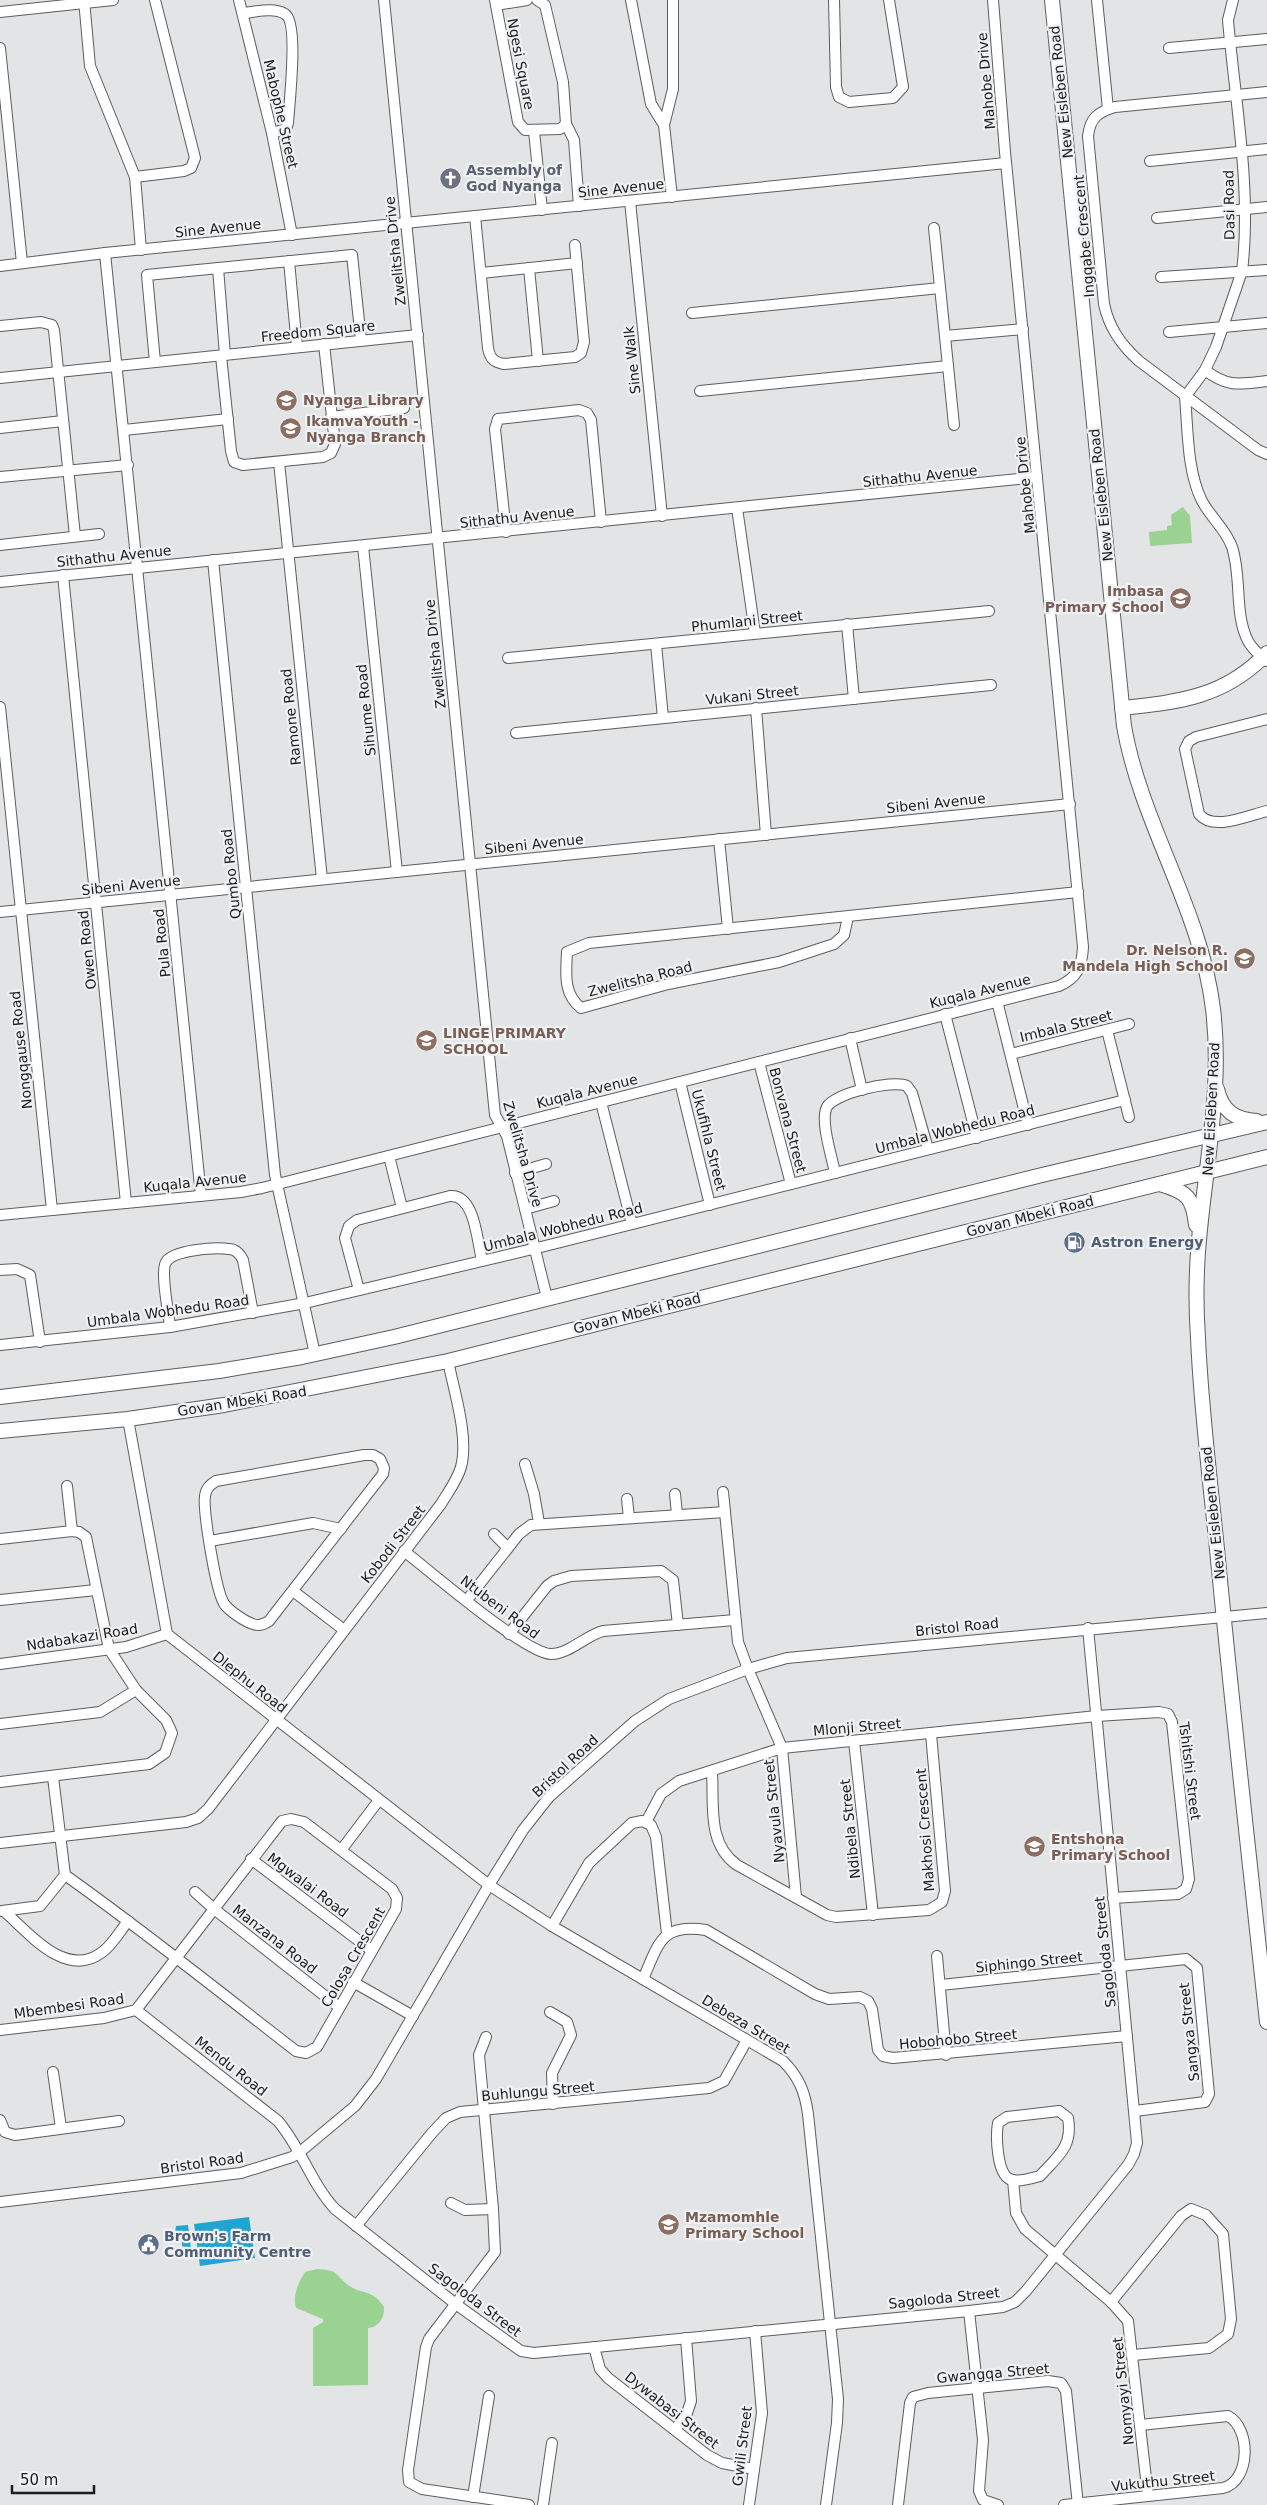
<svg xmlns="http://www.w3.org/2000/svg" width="1267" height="2505" font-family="'DejaVu Sans',sans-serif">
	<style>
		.green { fill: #9ad391 }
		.water { fill: #1fa5d1 }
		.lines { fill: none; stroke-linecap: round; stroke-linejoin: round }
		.street-casing { stroke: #5b5d5f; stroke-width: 12 }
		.secondary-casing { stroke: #5b5d5f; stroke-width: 16 }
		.street { stroke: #fff; stroke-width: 10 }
		.secondary { stroke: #fff; stroke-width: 14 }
		.labels { text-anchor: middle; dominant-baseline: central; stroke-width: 4.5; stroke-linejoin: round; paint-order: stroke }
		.street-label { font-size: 14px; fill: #1c1c1d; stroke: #eff1f3 }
		.worship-label { font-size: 14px; font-weight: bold; fill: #5b616d; stroke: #eff1f3; text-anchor: start }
		.education-label { font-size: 14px; font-weight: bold; fill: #785e54; stroke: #eff1f3; text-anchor: start }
		.service-label { font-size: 14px; font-weight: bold; fill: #4e5e75; stroke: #eff1f3; text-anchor: start }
	</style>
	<rect width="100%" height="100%" fill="#e2e4e6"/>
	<!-- green -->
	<g class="green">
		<path d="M1183 507 1190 516 1192 543 1150 546 1149 532 1167 530V526L1172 525 1171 515Z"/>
		<path d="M317 2269C339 2270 334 2274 348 2285 362 2295 373 2289 384 2307 385 2318 378 2328 368 2328V2385L313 2386V2328L323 2322V2319L296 2308C292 2295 299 2282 305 2272Z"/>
	</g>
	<!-- water -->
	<g class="water">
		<path d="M249 2217 255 2258 200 2266 194 2224Z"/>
		<path d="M188 2225 191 2249 182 2246V2239L175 2233 176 2226Z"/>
	</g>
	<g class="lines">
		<defs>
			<g id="street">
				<path d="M84 0 90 66 135 177 141 250"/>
				<path d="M239 0 272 133 292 235"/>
				<path d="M384 0 495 1115 507 1136 547 1298"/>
				<path d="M495 0 518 122 525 130 560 129 566 124 563 82 545 5 537 0"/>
				<path d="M631 0 651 104 664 125 673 89V0"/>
				<path d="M834 0 836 87 839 97 849 102 893 98 903 87 889 0"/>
				<path d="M1097 0 1108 109"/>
				<path d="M1233 0 1228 20C1235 101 1252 191 1242 271L1216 347 1205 370 1185 397C1188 430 1187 469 1201 499 1209 516 1226 529 1232 547 1242 577 1234 614 1248 641 1252 649 1260 655 1266 661"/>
				<path d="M496 5 527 0"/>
				<path d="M0 12 113 0"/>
				<path d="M243 13C255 12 274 7 285 14 299 22 289 106 288 123L286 129 272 133"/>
				<path d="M0 48 22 263"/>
				<path d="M1169 48 1267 39"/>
				<path d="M1267 92 1115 107C1098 112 1090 118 1088 136L1104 304C1109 328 1121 345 1139 361L1258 450 1267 454"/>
				<path d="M566 124 574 140 579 206"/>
				<path d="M664 125 672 197"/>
				<path d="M534 131 542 210"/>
				<path d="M1150 161 1267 149"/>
				<path d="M135 177 184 171 191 168 195 158 155 0"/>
				<path d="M630 201 662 516"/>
				<path d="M475 216 488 348C490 359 494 362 504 364L575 357 581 353 584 342 575 245"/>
				<path d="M1157 218 1267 207"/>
				<path d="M934 228 954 425"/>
				<path d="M105 253 201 1196"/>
				<path d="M289 261 297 347"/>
				<path d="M0 266 105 253 1006 163"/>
				<path d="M218 268 225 355"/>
				<path d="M529 268 538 361"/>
				<path d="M481 273 577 263"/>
				<path d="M1161 277 1267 270"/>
				<path d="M692 313 940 288"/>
				<path d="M0 326 41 322 52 325 54 330 75 536"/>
				<path d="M1169 332 1267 323"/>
				<path d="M945 336 1023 329"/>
				<path d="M221 356 231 451 234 462 243 465 323 457 331 453 335 444 324 344"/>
				<path d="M155 362 147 275 352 255 361 340"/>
				<path d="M1205 370C1228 388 1240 384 1267 381"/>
				<path d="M0 378 418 335"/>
				<path d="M700 391 948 366"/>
				<path d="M331 417 404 408"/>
				<path d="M0 428 63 421"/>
				<path d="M124 430 228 419"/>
				<path d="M279 462 322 879"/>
				<path d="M0 477 128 465"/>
				<path d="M737 508 755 633"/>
				<path d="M506 532 495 429 498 419 579 410 587 413 591 420 601 522"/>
				<path d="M0 545 99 534"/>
				<path d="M363 546 397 872"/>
				<path d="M213 560 275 1175 315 1354"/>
				<path d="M63 575 126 1203"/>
				<path d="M0 582 1037 477"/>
				<path d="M847 624 854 699"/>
				<path d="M656 644 663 718"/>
				<path d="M508 658 989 611"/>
				<path d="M0 707 52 1210"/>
				<path d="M756 708 766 835"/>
				<path d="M1267 719 1196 737 1189 741 1185 749 1199 814C1213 832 1249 815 1267 811"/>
				<path d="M516 733 991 685"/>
				<path d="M719 839 728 929"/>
				<path d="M0 912 1070 804"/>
				<path d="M848 917 844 935 834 944 779 962 668 984 581 1008C563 994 566 973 567 952L589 943 1078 892"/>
				<path d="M997 1001 1028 1125"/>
				<path d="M945 1014 977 1138"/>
				<path d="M1107 1030 1129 1117"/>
				<path d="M850 1038 862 1090"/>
				<path d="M1011 1054 1129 1024"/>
				<path d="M759 1062 791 1184"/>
				<path d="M680 1082 710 1205"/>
				<path d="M601 1102 632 1224"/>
				<path d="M389 1156 402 1208"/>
				<path d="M515 1173 546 1164"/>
				<path d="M835 1173C832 1157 821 1124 826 1109 830 1094 893 1079 907 1086L912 1093 928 1149"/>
				<path d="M525 1209 554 1201"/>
				<path d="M0 1215 241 1192 262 1188 1059 986C1077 978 1082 967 1083 947L1005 152 993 0"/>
				<path d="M0 1270 17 1269 30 1275 40 1342"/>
				<path d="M359 1290 345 1238 349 1226 357 1220 450 1196C475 1194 477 1241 482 1260"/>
				<path d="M170 1327C169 1314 160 1272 166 1262 173 1250 215 1247 229 1249 235 1249 240 1254 243 1260L253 1313"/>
				<path d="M0 1345 170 1327 305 1303 545 1246 1125 1100"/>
				<path d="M128 1419 167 1634 489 1885 552 1926 783 2061C799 2077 805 2092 808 2114L838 2399 837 2423 826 2505"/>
				<path d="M364 1455H373L380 1459 384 1468 383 1474 269 1621C266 1623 261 1625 258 1625 249 1625 231 1612 225 1605 216 1594 203 1511 205 1496 206 1488 210 1485 216 1481Z"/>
				<path d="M525 1464 534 1494 539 1523"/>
				<path d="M67 1486 72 1531"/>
				<path d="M723 1492 738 1642 748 1669 782 1748 796 1897"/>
				<path d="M675 1494 677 1514"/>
				<path d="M627 1499 629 1518"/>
				<path d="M494 1534 507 1547"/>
				<path d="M0 1539 72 1531 79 1532 86 1537 109 1649 136 1690 166 1720 172 1733 165 1753 149 1764 0 1782"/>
				<path d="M210 1541 313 1523 341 1529"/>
				<path d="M404 1551C430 1571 526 1654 551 1654 569 1654 585 1636 603 1631L735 1620"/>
				<path d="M293 1591 344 1630"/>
				<path d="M0 1600 96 1590"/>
				<path d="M467 1600 519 1534 531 1525 725 1512"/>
				<path d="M509 1634 547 1586 554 1581 571 1576 661 1571 673 1580 678 1625"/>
				<path d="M0 1664 126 1647 167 1634"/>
				<path d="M0 1724 100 1712 136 1690"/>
				<path d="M854 1741 873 1915"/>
				<path d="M712 1772C714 1805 707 1844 737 1865L827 1915 836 1917 929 1910 942 1902 945 1891 931 1734"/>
				<path d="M646 1822 661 1794 679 1781 782 1748 1097 1716 1159 1712 1168 1714 1172 1722 1189 1879 1186 1889 1178 1894 1113 1898"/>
				<path d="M0 1843 186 1822 198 1818 208 1809 441 1504C448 1492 457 1481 461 1467 469 1437 454 1391 448 1361"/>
				<path d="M342 1849 379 1800"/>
				<path d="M251 1859 371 1950"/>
				<path d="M195 1892 214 1909 339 2007"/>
				<path d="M2 1911 40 1906 65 1875"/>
				<path d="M4 1911C28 1932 65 1979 101 1953 112 1946 120 1931 128 1921"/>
				<path d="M552 1926 589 1863 632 1823 642 1821 651 1825 656 1837 667 1934"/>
				<path d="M937 1956 946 2055"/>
				<path d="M643 1979C659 1943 661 1923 706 1930L815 1994 829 1999 860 1997 868 2001 872 2009 878 2050 883 2056 893 2058 1127 2036"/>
				<path d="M353 1982 413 2016"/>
				<path d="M941 1985 1186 1959 1197 1968 1209 2094 1205 2102 1135 2111"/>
				<path d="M136 2010 278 2121C301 2148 311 2183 335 2209L457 2305 521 2351 534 2353 969 2311 1003 2307 1015 2302 1026 2291 1128 2165 1134 2154 1137 2143 1088 1628"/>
				<path d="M550 2012 567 2022 571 2035 552 2073 553 2104"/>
				<path d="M0 2030 104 2018 136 2010 282 1821 291 1819 304 1822 392 1889 397 1898 396 1909 317 2047 306 2053 296 2051C220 1992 144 1931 65 1875L53 1777"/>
				<path d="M486 2037 479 2055 493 2209 495 2252 429 2339 426 2347 408 2470 409 2482 422 2489 529 2505"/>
				<path d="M53 2072 61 2128"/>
				<path d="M1059 2111 1068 2118C1073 2147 1058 2156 1040 2176 1032 2178 1021 2182 1013 2180 996 2178 996 2135 998 2123L1007 2117Z"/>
				<path d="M0 2120 5 2132 15 2135 119 2121"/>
				<path d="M1013 2180 1016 2213 1025 2229 1111 2302 1128 2321 1148 2496"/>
				<path d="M0 2202 241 2173 292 2157 300 2152 355 2106 376 2079 489 1885 523 1830 549 1797 635 1721 669 1699 748 1669 787 1658 1267 1613"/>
				<path d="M451 2203 465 2210 493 2209"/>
				<path d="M356 2226 432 2133 446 2118 460 2112 709 2088 724 2081 747 2040"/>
				<path d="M1111 2302 1181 2216 1191 2209 1206 2215 1223 2234 1231 2319 1228 2334 1209 2348 1133 2355"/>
				<path d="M969 2311 983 2440 979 2491 983 2500 998 2505"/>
				<path d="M594 2347 600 2369 608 2378 707 2455 722 2463 754 2469"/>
				<path d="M675 2430 687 2413 691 2401 686 2338"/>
				<path d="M473 2497 489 2396"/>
				<path d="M543 2505 552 2443"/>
				<path d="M749 2505 762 2413 755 2331"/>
				<path d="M898 2505 910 2403 913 2397 928 2393 1048 2381 1061 2383 1066 2391 1078 2505"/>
				<path d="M1064 2505 1223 2488C1251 2481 1251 2428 1228 2416L1140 2425"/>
			</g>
			<g id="secondary">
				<path d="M1052 0 1124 726C1141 824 1201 909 1213 1009 1223 1092 1204 1170 1198 1252 1196 1281 1196 1310 1198 1338 1201 1408 1210 1479 1217 1549 1232 1707 1250 1864 1267 2022"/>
				<path d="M1122 708C1180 702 1225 697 1267 653"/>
				<path d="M1217 1089C1222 1111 1235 1120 1257 1121"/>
				<path d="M1160 1184C1187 1192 1193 1197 1196 1225"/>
				<path d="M0 1397 219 1371 302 1357 394 1337 1042 1175 1267 1122"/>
				<path d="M0 1431 128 1419 224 1405 448 1361 1267 1157"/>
			</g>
		</defs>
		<!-- street casing -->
		<use href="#street" class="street-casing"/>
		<!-- secondary casing -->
		<use href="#secondary" class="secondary-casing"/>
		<!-- street -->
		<use href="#street" class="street"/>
		<!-- secondary -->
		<use href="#secondary" class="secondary"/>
	</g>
	<!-- icons -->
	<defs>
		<symbol id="church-disc" viewBox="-11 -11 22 22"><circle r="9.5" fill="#6b7280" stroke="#eff1f3"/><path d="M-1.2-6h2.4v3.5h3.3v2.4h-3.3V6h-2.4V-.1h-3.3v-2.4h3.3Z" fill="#fff"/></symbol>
		<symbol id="school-disc" viewBox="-11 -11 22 22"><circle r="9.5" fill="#8d6e63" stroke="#eff1f3"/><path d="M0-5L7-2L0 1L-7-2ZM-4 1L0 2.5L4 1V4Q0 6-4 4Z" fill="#fff"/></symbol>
		<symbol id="fuel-disc" viewBox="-11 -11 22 22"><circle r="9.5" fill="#5c6f8a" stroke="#eff1f3"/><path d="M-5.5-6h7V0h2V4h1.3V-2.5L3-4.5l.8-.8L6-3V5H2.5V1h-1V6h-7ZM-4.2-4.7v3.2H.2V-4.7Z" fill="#fff"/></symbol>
		<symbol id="civic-disc" viewBox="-11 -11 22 22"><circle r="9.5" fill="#5c6f8a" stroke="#eff1f3"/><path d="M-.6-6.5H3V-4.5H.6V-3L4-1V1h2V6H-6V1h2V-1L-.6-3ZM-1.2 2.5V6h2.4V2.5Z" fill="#fff"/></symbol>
	</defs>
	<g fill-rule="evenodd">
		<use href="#church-disc" x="438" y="166" width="25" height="25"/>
		<use href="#school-disc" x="274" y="388" width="25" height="25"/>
		<use href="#school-disc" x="278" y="416" width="25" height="25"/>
		<use href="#school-disc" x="1168" y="586" width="25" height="25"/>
		<use href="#school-disc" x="1232" y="946" width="25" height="25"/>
		<use href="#school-disc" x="414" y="1028" width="25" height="25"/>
		<use href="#fuel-disc" x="1062" y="1230" width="25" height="25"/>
		<use href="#school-disc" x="1022" y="1834" width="25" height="25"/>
		<use href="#school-disc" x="656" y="2212" width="25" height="25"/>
		<use href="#civic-disc" x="136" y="2232" width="25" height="25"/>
	</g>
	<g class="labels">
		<!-- street labels -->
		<g class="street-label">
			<text transform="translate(521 64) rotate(79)">Ngesi Square</text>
			<text transform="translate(986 81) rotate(-95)">Mahobe Drive</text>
			<text transform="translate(1061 92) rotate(-96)">New Eisleben Road</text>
			<text transform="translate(281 114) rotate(77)">Mabophe Street</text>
			<text transform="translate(621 188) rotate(-6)">Sine Avenue</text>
			<text transform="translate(1229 205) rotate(-91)">Dasi Road</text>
			<text transform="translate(218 228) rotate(-6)">Sine Avenue</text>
			<text transform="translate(1084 236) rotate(-95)">Ingqabe Crescent</text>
			<text transform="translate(395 251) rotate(-96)">Zwelitsha Drive</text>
			<text transform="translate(318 331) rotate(-6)">Freedom Square</text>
			<text transform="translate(632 360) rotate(-96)">Sine Walk</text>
			<text transform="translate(920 476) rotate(-6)">Sithathu Avenue</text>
			<text transform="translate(1025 485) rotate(-96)">Mahobe Drive</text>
			<text transform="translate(1101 495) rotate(-96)">New Eisleben Road</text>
			<text transform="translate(517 517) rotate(-6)">Sithathu Avenue</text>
			<text transform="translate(114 556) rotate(-6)">Sithathu Avenue</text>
			<text transform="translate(747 621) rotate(-6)">Phumlani Street</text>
			<text transform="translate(435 654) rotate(-96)">Zwelitsha Drive</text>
			<text transform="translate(752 695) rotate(-6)">Vukani Street</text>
			<text transform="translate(366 710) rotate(-96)">Sihume Road</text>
			<text transform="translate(291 717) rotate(-96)">Ramone Road</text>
			<text transform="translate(936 803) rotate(-6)">Sibeni Avenue</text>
			<text transform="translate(534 844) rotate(-6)">Sibeni Avenue</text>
			<text transform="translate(231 874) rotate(-96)">Qumbo Road</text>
			<text transform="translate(131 885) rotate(-6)">Sibeni Avenue</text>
			<text transform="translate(162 943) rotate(-96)">Pula Road</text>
			<text transform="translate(87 950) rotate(-96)">Owen Road</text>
			<text transform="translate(640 979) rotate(-14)">Zwelitsha Road</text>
			<text transform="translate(980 991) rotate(-14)">Kuqala Avenue</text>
			<text transform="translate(1066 1026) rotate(-14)">Imbala Street</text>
			<text transform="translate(21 1050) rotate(-96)">Nongqause Road</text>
			<text transform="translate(587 1091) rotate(-14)">Kuqala Avenue</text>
			<text transform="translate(1211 1109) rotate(-87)">New Eisleben Road</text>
			<text transform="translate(788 1120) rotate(75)">Bonvana Street</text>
			<text transform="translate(955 1129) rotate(-14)">Umbala Wobhedu Road</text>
			<text transform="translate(709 1140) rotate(76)">Ukufihla Street</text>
			<text transform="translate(523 1154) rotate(74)">Zwelitsha Drive</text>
			<text transform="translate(195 1182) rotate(-6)">Kuqala Avenue</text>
			<text transform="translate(1030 1216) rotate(-14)">Govan Mbeki Road</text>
			<text transform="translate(563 1227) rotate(-14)">Umbala Wobhedu Road</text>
			<text transform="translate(168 1311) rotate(-8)">Umbala Wobhedu Road</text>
			<text transform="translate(637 1313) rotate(-14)">Govan Mbeki Road</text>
			<text transform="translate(242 1401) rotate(-9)">Govan Mbeki Road</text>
			<text transform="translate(1213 1513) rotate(-96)">New Eisleben Road</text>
			<text transform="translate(393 1544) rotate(-52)">Kobodi Street</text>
			<text transform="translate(500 1607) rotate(37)">Ntubeni Road</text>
			<text transform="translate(957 1627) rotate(-6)">Bristol Road</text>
			<text transform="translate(82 1637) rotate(-9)">Ndabakazi Road</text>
			<text transform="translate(250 1682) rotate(38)">Dlephu Road</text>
			<text transform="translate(857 1727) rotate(-5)">Mlonji Street</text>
			<text transform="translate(565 1766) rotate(-43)">Bristol Road</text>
			<text transform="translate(1190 1771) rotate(83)">Tshitshi Street</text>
			<text transform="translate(774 1811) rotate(-96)">Nyavula Street</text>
			<text transform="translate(850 1829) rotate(-96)">Ndibela Street</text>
			<text transform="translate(925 1830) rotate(-94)">Makhosi Crescent</text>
			<text transform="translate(308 1885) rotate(37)">Mgwalai Road</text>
			<text transform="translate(275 1939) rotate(38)">Manzana Road</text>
			<text transform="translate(1105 1952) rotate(-96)">Sagoloda Street</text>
			<text transform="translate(353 1957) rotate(-60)">Colosa Crescent</text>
			<text transform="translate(1029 1962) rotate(-6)">Siphingo Street</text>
			<text transform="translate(69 2006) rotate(-8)">Mbembesi Road</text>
			<text transform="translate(746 2024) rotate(31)">Debeza Street</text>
			<text transform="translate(1189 2032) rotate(-96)">Sangxa Street</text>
			<text transform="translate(958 2039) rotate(-5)">Hobohobo Street</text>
			<text transform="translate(231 2066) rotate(38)">Mendu Road</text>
			<text transform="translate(538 2091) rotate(-5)">Buhlungu Street</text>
			<text transform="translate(202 2163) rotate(-8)">Bristol Road</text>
			<text transform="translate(944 2298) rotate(-6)">Sagoloda Street</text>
			<text transform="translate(475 2300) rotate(37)">Sagoloda Street</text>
			<text transform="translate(993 2373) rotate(-5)">Gwangqa Street</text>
			<text transform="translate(1123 2391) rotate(-96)">Nomyayi Street</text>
			<text transform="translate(672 2410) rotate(38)">Dywabasi Street</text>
			<text transform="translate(742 2446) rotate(-83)">Gwili Street</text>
			<text transform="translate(1163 2481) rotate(-6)">Vukuthu Street</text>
		</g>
		<!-- worship labels -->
		<g class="worship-label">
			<text x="466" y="170">Assembly of<tspan x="466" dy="16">God Nyanga</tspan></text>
		</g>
		<!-- education labels -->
		<g class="education-label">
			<text x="303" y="400">Nyanga Library</text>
			<text x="306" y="421">IkamvaYouth -<tspan x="306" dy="16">Nyanga Branch</tspan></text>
			<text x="1164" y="591" text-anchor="end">Imbasa<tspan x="1164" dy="16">Primary School</tspan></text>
			<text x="1228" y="950" text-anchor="end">Dr. Nelson R.<tspan x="1228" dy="16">Mandela High School</tspan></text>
			<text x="443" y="1033">LINGE PRIMARY<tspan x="443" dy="16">SCHOOL</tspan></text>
			<text x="1051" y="1839">Entshona<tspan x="1051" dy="16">Primary School</tspan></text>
			<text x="685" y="2217">Mzamomhle<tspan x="685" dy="16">Primary School</tspan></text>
		</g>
		<!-- service labels -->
		<g class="service-label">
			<text x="1091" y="1242">Astron Energy</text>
			<text x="164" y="2236">Brown's Farm<tspan x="164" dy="16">Community Centre</tspan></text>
		</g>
	</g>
	<!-- scale -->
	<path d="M12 2485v8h82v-8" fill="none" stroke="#1c1c1d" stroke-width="2.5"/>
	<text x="20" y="2485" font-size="15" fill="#1c1c1d" stroke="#eff1f3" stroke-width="4" paint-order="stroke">50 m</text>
</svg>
